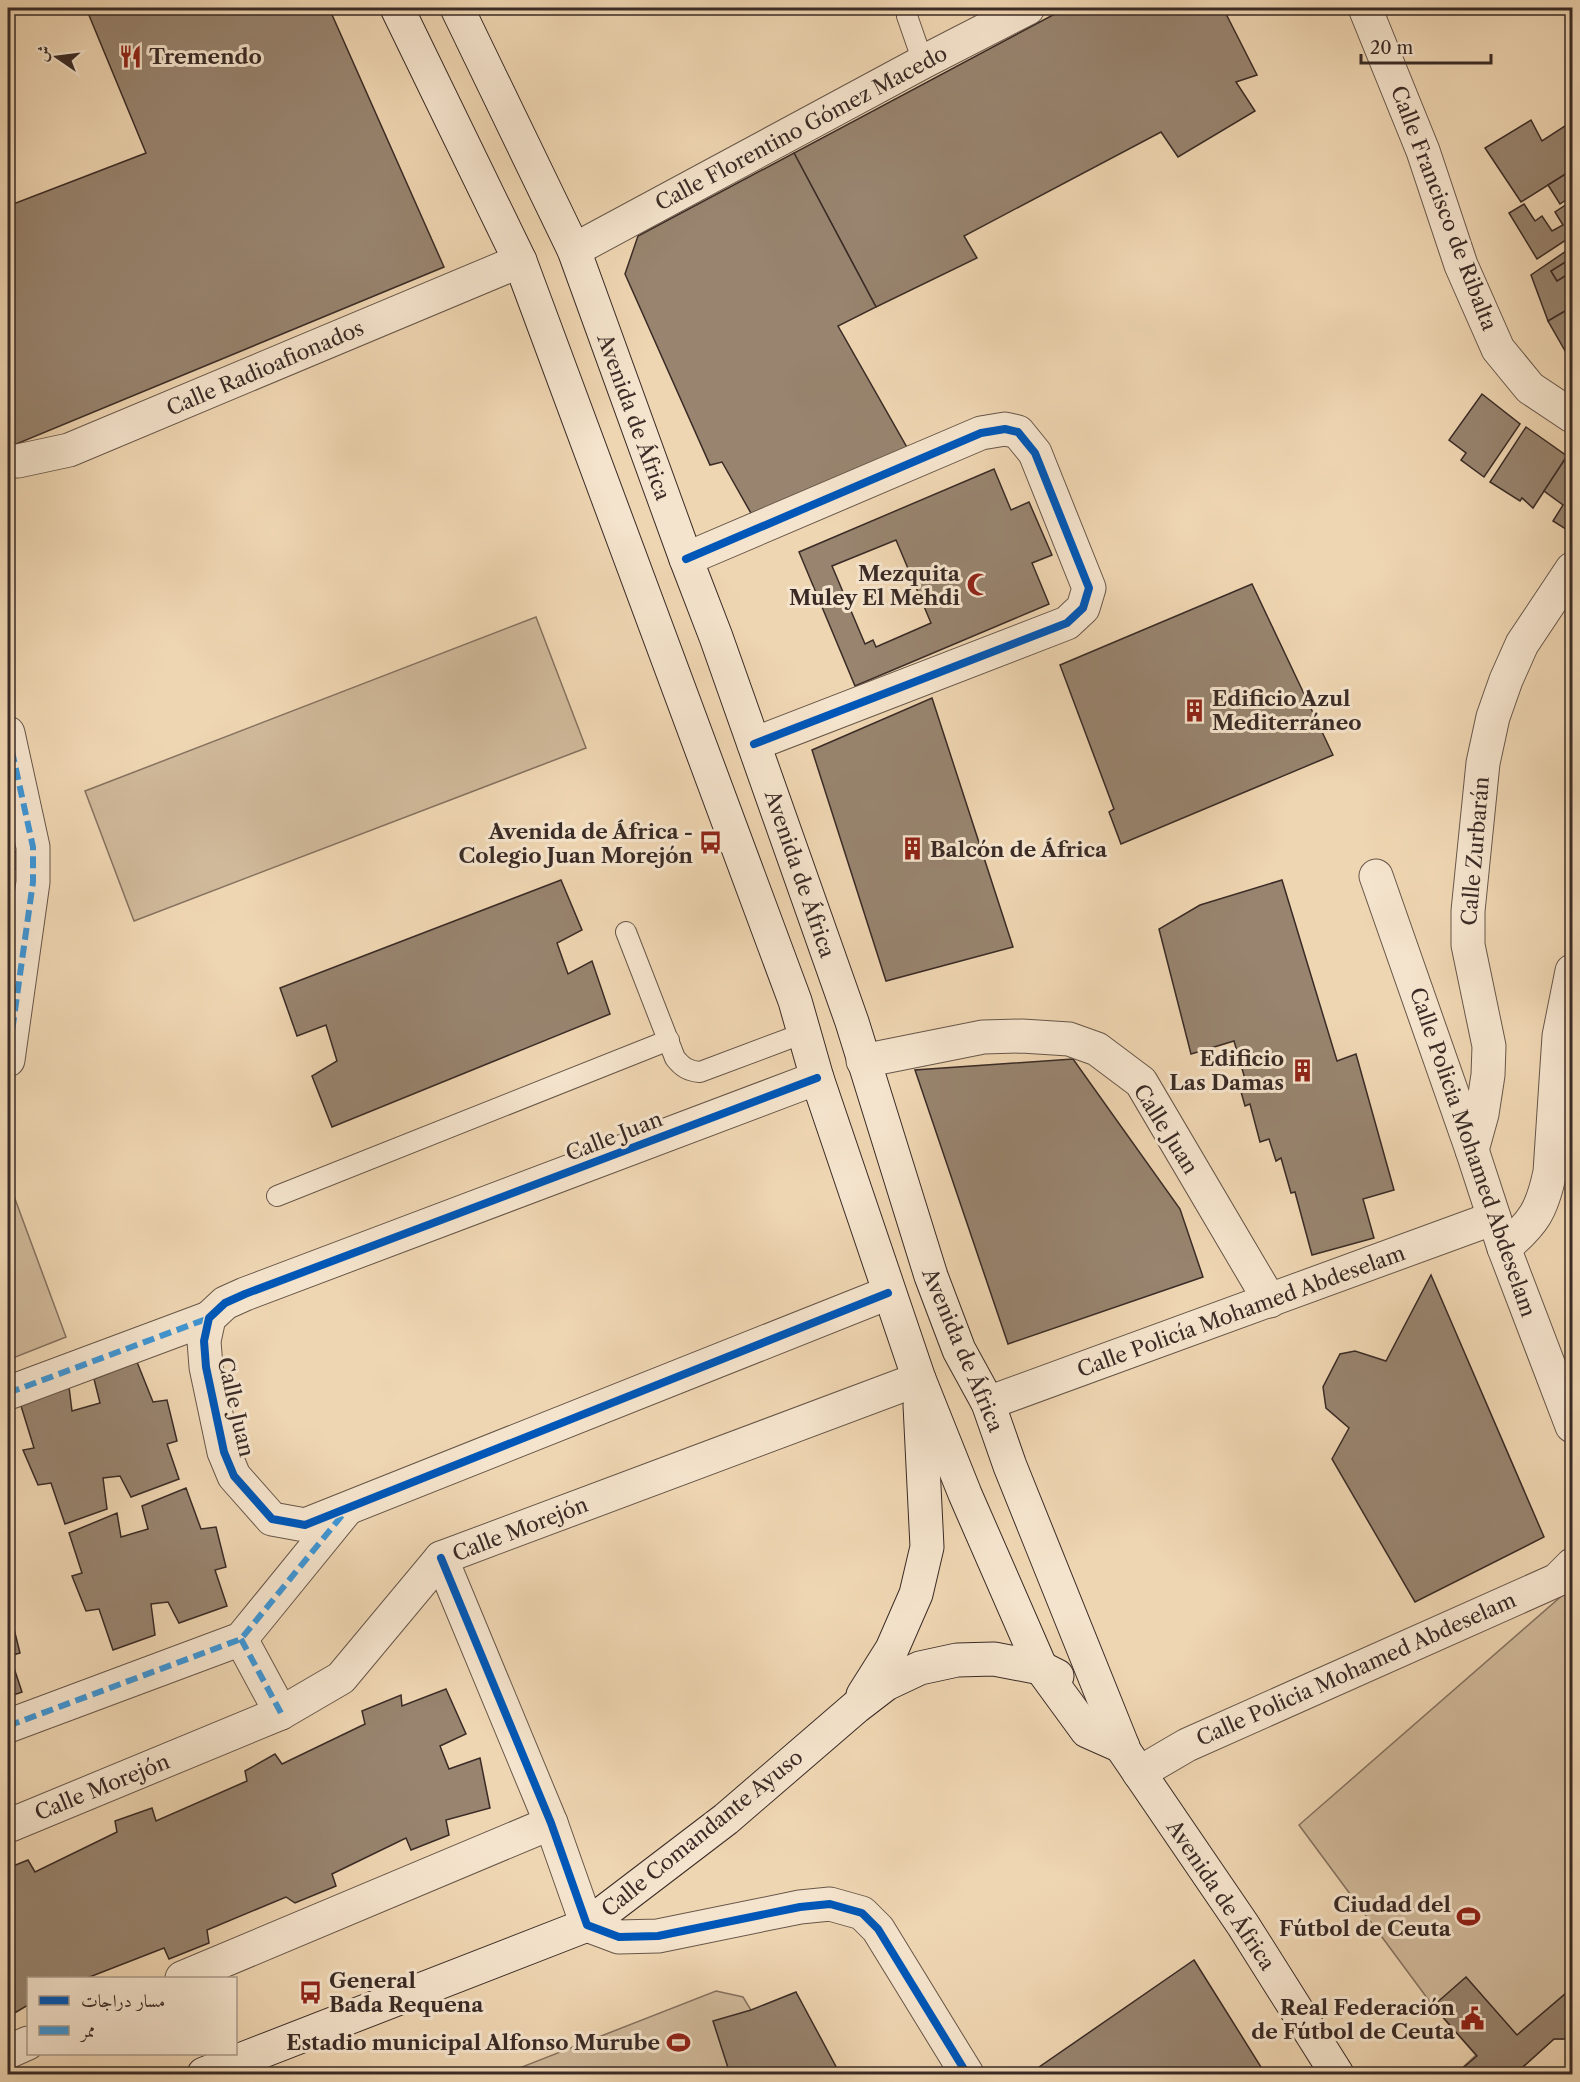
<svg xmlns="http://www.w3.org/2000/svg" width="1580" height="2082" font-family="'Libre Caslon Text',Amiri,serif">
	<style>
		.green { fill: #d0b99a; stroke: #857260; stroke-width: 1.5 }
		.building { fill: #98846f; stroke: #3a2b26; stroke-width: 1.5; fill-rule: evenodd }
		.lines { fill: none; stroke-linecap: round; stroke-linejoin: round }
		.lane-casing { stroke: #675649; stroke-width: 22 }
		.street-casing { stroke: #675649; stroke-width: 35 }
		.secondary-casing { stroke: #3a2b26; stroke-width: 35 }
		.lane { stroke: #f5e4cd; stroke-width: 20 }
		.street { stroke: #f5e4cd; stroke-width: 33 }
		.secondary { stroke: #f5e4cd; stroke-width: 33 }
		.quiet { stroke: #3e96d6; stroke-width: 6; stroke-dasharray: 12 6; stroke-linecap: butt }
		.cycleway-casing { stroke: #f5e4cd; stroke-width: 11 }
		.cycleway { stroke: #0057b8; stroke-width: 8 }
		.labels { text-anchor: middle; dominant-baseline: central; stroke-width: 6; stroke-linejoin: round; paint-order: stroke }
		.poi-label { font-size: 21px; font-weight: bold; fill: #3a2b26; stroke: #f5e4cd; text-anchor: end }
		.street-label { font-size: 21px; fill: #3a2b26; stroke: #f5e4cd }
	</style>
	<rect width="100%" height="100%" fill="#efd6b2"/>
	<filter id="stains"><feTurbulence type="fractalNoise" baseFrequency=".00333" numOctaves="4"/><feColorMatrix values="0 0 0 0 .2 0 0 0 0 .09 0 0 0 0 .02 0 0 0 .5 -.17"/></filter>
	<radialGradient id="worn" r=".72"><stop offset=".6" stop-color="#630" stop-opacity="0"/><stop offset="1" stop-color="#630" stop-opacity=".3"/></radialGradient>
	<!-- green -->
	<g class="green">
		<path d="M536 617 586 748 134 921 85 791Z"/>
		<path d="M8 1180 66 1337 8 1360Z"/>
		<path d="M1572 1587V2039H1554L1515 2074H1461L1458 2072 1476 2055 1433 2006 1299 1825Z"/>
		<path d="M716 1991 743 1997 790 2074H504Z"/>
	</g>
	<!-- building -->
	<g class="building">
		<path d="M86 8H329L444 267 14 445 8 443V206L146 153Z"/>
		<path d="M1066 8H1223L1257 75 1236 82 1255 111 1178 157 1161 132 964 236 977 258 876 307 794 153Z"/>
		<path d="M1531 120 1542 141 1571 122 1572 124V170L1521 202 1485 148Z"/>
		<path d="M794 153 876 307 838 326 909 451 752 515 722 462 710 465 625 274 638 236Z"/>
		<path d="M1572 170V207L1571 208 1566 200 1560 204 1548 185Z"/>
		<path d="M1524 204 1535 221 1542 216 1552 231 1563 225 1555 212 1567 204 1572 213V236L1537 259 1509 213Z"/>
		<path d="M1572 247V258L1551 271 1557 281 1568 274 1572 282V307L1548 321 1531 275Z"/>
		<path d="M1572 258V282L1568 274 1557 281 1551 271Z"/>
		<path d="M1572 307V363L1548 321Z"/>
		<path d="M1482 394 1520 424 1484 477 1461 460 1466 453 1449 440Z"/>
		<path d="M1526 427 1567 456 1533 508 1522 498 1520 501 1490 482Z"/>
		<path d="M1567 456 1572 459V533L1553 521 1563 505 1544 491Z"/>
		<path d="M994 469 1011 510 1029 502 1052 555 1032 563 1049 604 855 686 799 552ZM896 540 931 623 876 647 873 640 865 644 832 566Z"/>
		<path d="M1252 584 1333 755 1121 844 1109 812 1114 809 1060 665Z"/>
		<path d="M932 698 1013 947 886 981 812 750Z"/>
		<path d="M8 844 24 861 8 876Z"/>
		<path d="M561 880 582 930 557 943 568 974 592 961 610 1014 332 1127 312 1076 337 1061 326 1025 297 1036 280 988Z"/>
		<path d="M1282 880 1337 1061 1356 1054 1394 1190 1363 1199 1374 1238 1312 1255 1295 1192 1291 1193 1281 1158 1276 1161 1269 1139 1260 1142 1250 1104 1245 1106 1238 1081 1245 1079 1234 1041 1191 1054 1159 929 1200 905Z"/>
		<path d="M1073 1059 1180 1209 1203 1277 1008 1344 915 1070Z"/>
		<path d="M1431 1275 1544 1537 1415 1602 1332 1459 1349 1428 1326 1408 1323 1387 1340 1354 1355 1351 1386 1361Z"/>
		<path d="M137 1362 153 1402 167 1400 177 1441 167 1444 179 1479 131 1497 120 1476 103 1478 107 1509 65 1524 51 1483 38 1485 23 1450 34 1448 21 1406 69 1387 72 1411 100 1403 94 1379Z"/>
		<path d="M186 1488 201 1529 216 1527 226 1567 215 1570 227 1606 179 1623 168 1602 151 1604 155 1635 113 1650 99 1609 86 1611 72 1576 82 1573 69 1533 117 1513 121 1537 148 1529 142 1506Z"/>
		<path d="M8 1613H10L20 1653 10 1656 22 1692 8 1697Z"/>
		<path d="M446 1689 466 1734 440 1746 449 1769 480 1758 490 1808 446 1820 449 1835 411 1850 406 1838 332 1874 336 1886 295 1903 286 1897 207 1930 209 1943 169 1959 164 1948 87 1978H28V2005L8 2017V1868L28 1860 35 1872 117 1832 115 1821 152 1808 156 1821 247 1781 245 1771 275 1754 282 1764 365 1724 362 1711 401 1695 402 1706Z"/>
		<path d="M1194 1960 1261 2067 1252 2074H1029Z"/>
		<path d="M1466 1977 1517 2035 1572 1988V2039H1554L1515 2074H1461L1458 2072 1477 2056 1433 2006Z"/>
		<path d="M796 1992 840 2074H730L713 2021 751 2010Z"/>
	</g>
	<g class="lines">
		<defs>
			<g id="lane">
				<path d="M907 8V16L923 62"/>
				<path d="M626 932 675 1058C682 1067 688 1071 700 1072L804 1033"/>
				<path d="M277 1196 669 1040"/>
			</g>
			<g id="street">
				<path d="M1365 8 1423 151 1461 265 1498 349 1530 388 1572 416"/>
				<path d="M574 250 923 62 1028 8"/>
				<path d="M8 461H18L69 450 520 261"/>
				<path d="M686 559 981 433 1005 429 1018 432 1035 453 1089 588 1083 608 1067 623 754 744"/>
				<path d="M8 733 33 847V882L8 1060"/>
				<path d="M1376 876 1472 1150 1504 1248 1572 1426"/>
				<path d="M863 1061 983 1037 1022 1036 1069 1039 1097 1049 1141 1082 1270 1301"/>
				<path d="M817 1078 245 1294 225 1303 209 1318 204 1341 206 1367 224 1452 234 1476 272 1519 305 1525 888 1293"/>
				<path d="M1472 1150 1482 1114 1488 1075 1489 1046 1468 945V911L1483 763 1493 717 1506 680 1522 644 1572 569"/>
				<path d="M1504 1248C1534 1223 1542 1210 1550 1172L1559 1036 1572 971"/>
				<path d="M8 1393 209 1318"/>
				<path d="M988 1403 1494 1218"/>
				<path d="M441 1558 551 1823 587 1925 619 1937 658 1936 800 1907 830 1904 862 1913 878 1929 967 2074"/>
				<path d="M241 1639 281 1713"/>
				<path d="M8 1726 241 1639 346 1510"/>
				<path d="M1139 1773 1187 1745 1557 1580 1572 1565"/>
				<path d="M8 1826 281 1713 341 1678 441 1558 919 1379"/>
				<path d="M182 1978 551 1823"/>
				<path d="M8 2052 28 2043"/>
			</g>
			<g id="secondary">
				<path d="M397 8 520 261 795 1001 817 1078 919 1379 965 1494 1041 1668 1087 1731 1123 1747"/>
				<path d="M457 8 574 250 686 559 716 637 852 1022 931 1276 959 1350 988 1403 1010 1466 1123 1747"/>
				<path d="M863 1695 892 1649 916 1594 927 1547 920 1405"/>
				<path d="M1110 1730 1243 1925 1337 2074"/>
				<path d="M204 2074 587 1925 726 1819 856 1707 886 1684 920 1668 957 1660 994 1659 1041 1668 1057 1676"/>
			</g>
		</defs>
		<!-- lane casing -->
		<use href="#lane" class="lane-casing"/>
		<!-- street casing -->
		<use href="#street" class="street-casing"/>
		<!-- secondary casing -->
		<use href="#secondary" class="secondary-casing"/>
		<!-- lane -->
		<use href="#lane" class="lane"/>
		<!-- street -->
		<use href="#street" class="street"/>
		<!-- secondary -->
		<use href="#secondary" class="secondary"/>
		<!-- quiet -->
		<g class="quiet">
			<path d="M8 733 33 847V882L8 1060"/>
			<path d="M8 1393 209 1318"/>
			<path d="M241 1639 281 1713"/>
			<path d="M8 1726 241 1639 344 1513"/>
		</g>
		<defs>
			<g id="cycleway">
				<path d="M686 559 981 433 1005 429 1018 432 1035 453 1089 588 1083 608 1067 623 754 744"/>
				<path d="M817 1078 245 1294 225 1303 209 1318 204 1341 206 1367 224 1452 234 1476 272 1519 305 1525 888 1293"/>
				<path d="M441 1558 551 1823 587 1925 619 1937 658 1936 800 1907 830 1904 862 1913 878 1929 967 2074"/>
			</g>
		</defs>
		<!-- cycleway casing -->
		<use href="#cycleway" class="cycleway-casing"/>
		<!-- cycleway -->
		<use href="#cycleway" class="cycleway"/>
	</g>
	<!-- icons -->
	<defs>
		<symbol id="restaurant-bare" viewBox="-9 -9 18 18"><path d="M-5-6h1v4h1v-4h1v4h1v-4h1v5L-1.5 .5V6h-2V.5L-5-1ZM5-6V6H3V1.5H1.5Q1.5-4 5-6Z" fill="#8f2418" stroke="#f5e4cd" stroke-width="2.5" paint-order="stroke"/></symbol>
		<symbol id="mosque-bare" viewBox="-9 -9 18 18"><path d="M3.5-4.9A6 6 0 1 0 3.5 4.9A5 5 0 1 1 3.5-4.9Z" fill="#8f2418" stroke="#f5e4cd" stroke-width="2.5" paint-order="stroke"/></symbol>
		<symbol id="building-bare" viewBox="-9 -9 18 18"><path d="M-4-6H4V6H1V3H-1V6H-4ZM-2.5-4.3h1.7v1.8h-1.7ZM.8-4.3h1.7v1.8H.8ZM-2.5-1h1.7V.8h-1.7ZM.8-1h1.7V.8H.8Z" fill="#8f2418" stroke="#f5e4cd" stroke-width="2.5" paint-order="stroke"/></symbol>
		<symbol id="bus-bare" viewBox="-9 -9 18 18"><path d="M-5-6H5V4H4V6H2V4H-2V6H-4V4H-5ZM-3.5-4V0h7V-4ZM-3.5 1.2v1.5H-2V1.2ZM2 1.2v1.5H3.5V1.2Z" fill="#8f2418" stroke="#f5e4cd" stroke-width="2.5" paint-order="stroke"/></symbol>
		<symbol id="stadium-bare" viewBox="-9 -9 18 18"><path d="M0-5a6.5 5 0 1 0 0 10a6.5 5 0 1 0 0-10ZM-3.5-1.8h7v3.6h-7Z" fill="#8f2418" stroke="#f5e4cd" stroke-width="2.5" paint-order="stroke"/></symbol>
		<symbol id="civic-bare" viewBox="-9 -9 18 18"><path d="M-.6-6.5H3V-4.5H.6V-3L4-1V1h2V6H-6V1h2V-1L-.6-3ZM-1.2 2.5V6h2.4V2.5Z" fill="#8f2418" stroke="#f5e4cd" stroke-width="2.5" paint-order="stroke"/></symbol>
	</defs>
	<g fill-rule="evenodd">
		<use href="#restaurant-bare" x="114" y="40" width="33" height="33"/>
		<use href="#mosque-bare" x="962" y="568" width="33" height="33"/>
		<use href="#building-bare" x="1178" y="694" width="33" height="33"/>
		<use href="#bus-bare" x="694" y="826" width="33" height="33"/>
		<use href="#building-bare" x="896" y="832" width="33" height="33"/>
		<use href="#building-bare" x="1286" y="1054" width="33" height="33"/>
		<use href="#stadium-bare" x="1452" y="1900" width="33" height="33"/>
		<use href="#bus-bare" x="294" y="1976" width="33" height="33"/>
		<use href="#civic-bare" x="1456" y="2002" width="33" height="33"/>
		<use href="#stadium-bare" x="662" y="2026" width="33" height="33"/>
	</g>
	<g class="labels">
		<!-- poi labels -->
		<g class="poi-label">
			<text x="149" y="56" text-anchor="start">Tremendo</text>
			<text x="960" y="573">Mezquita<tspan x="960" dy="24">Muley El Mehdi</tspan></text>
			<text x="1212" y="698" text-anchor="start">Edificio Azul<tspan x="1212" dy="24">Mediterráneo</tspan></text>
			<text x="693" y="831">Avenida de África -<tspan x="693" dy="24">Colegio Juan Morejón</tspan></text>
			<text x="930" y="849" text-anchor="start">Balcón de África</text>
			<text x="1284" y="1058">Edificio<tspan x="1284" dy="24">Las Damas</tspan></text>
			<text x="1451" y="1904">Ciudad del<tspan x="1451" dy="24">Fútbol de Ceuta</tspan></text>
			<text x="329" y="1980" text-anchor="start">General<tspan x="329" dy="24">Bada Requena</tspan></text>
			<text x="1455" y="2007">Real Federación<tspan x="1455" dy="24">de Fútbol de Ceuta</tspan></text>
			<text x="660" y="2042">Estadio municipal Alfonso Murube</text>
		</g>
		<!-- street labels -->
		<g class="street-label">
			<text transform="translate(801 128) rotate(-28)">Calle Florentino Gómez Macedo</text>
			<text transform="translate(1444 208) rotate(69)">Calle Francisco de Ribalta</text>
			<text transform="translate(265 368) rotate(-23)">Calle Radioafionados</text>
			<text transform="translate(634 417) rotate(70)">Avenida de África</text>
			<text transform="translate(1475 851) rotate(-85)">Calle Zurbarán</text>
			<text transform="translate(800 874) rotate(71)">Avenida de África</text>
			<text transform="translate(1166 1129) rotate(58)">Calle Juan</text>
			<text transform="translate(614 1136) rotate(-21)">Calle Juan</text>
			<text transform="translate(1473 1152) rotate(71)">Calle Policia Mohamed Abdeselam</text>
			<text transform="translate(1241 1311) rotate(-20)">Calle Policía Mohamed Abdeselam</text>
			<text transform="translate(963 1350) rotate(67)">Avenida de África</text>
			<text transform="translate(236 1407) rotate(77)">Calle Juan</text>
			<text transform="translate(520 1529) rotate(-21)">Calle Morejón</text>
			<text transform="translate(1356 1669) rotate(-24)">Calle Policia Mohamed Abdeselam</text>
			<text transform="translate(102 1787) rotate(-22)">Calle Morejón</text>
			<text transform="translate(702 1833) rotate(-39)">Calle Comandante Ayuso</text>
			<text transform="translate(1221 1895) rotate(56)">Avenida de África</text>
		</g>
	</g>
	<!-- margin -->
	<rect width="1580" height="2082" fill="none" stroke="#efd6b2" stroke-width="30"/>
	<rect x="9" y="9" width="1562" height="2064" fill="none" stroke="#3a2b26" stroke-width="3"/>
	<rect x="15" y="15" width="1550" height="2052" fill="none" stroke="#3a2b26" stroke-width="1.5"/>
	<!-- legend -->
	<rect x="27" y="1977" width="210" height="78" fill="#f5e4cd" stroke="#aa9a8a" stroke-width="1.5"/>
	<rect x="39" y="1996" width="30" height="9" fill="#0057b8" stroke="#aa9a8a" stroke-width="1.5"/>
	<text x="81" y="2007" font-size="18" fill="#3a2b26">مسار دراجات</text>
	<rect x="39" y="2026" width="30" height="9" fill="#3e96d6" stroke="#aa9a8a" stroke-width="1.5"/>
	<text x="81" y="2037" font-size="18" fill="#3a2b26">ممر</text>
	<!-- north arrow -->
	<g transform="translate(57 57) rotate(284)" stroke="#f5e4cd" stroke-width="4.5" paint-order="stroke">
	<path d="M0-4.5L10 22L0 15L-10 22Z" fill="#3a2b26"/>
	<text y="-9" font-size="16" font-weight="bold" text-anchor="middle" fill="#3a2b26">ش</text>
	</g>
	<!-- scale -->
	<path d="M1361 54v9h130v-9" fill="none" stroke="#3a2b26" stroke-width="3"/>
	<text x="1370" y="54" font-size="18" fill="#3a2b26" stroke="#f5e4cd" stroke-width="4.5" paint-order="stroke">20 m</text>
	<rect width="100%" height="100%" filter="url(#stains)"/>
	<rect width="100%" height="100%" fill="url(#worn)"/>
</svg>
